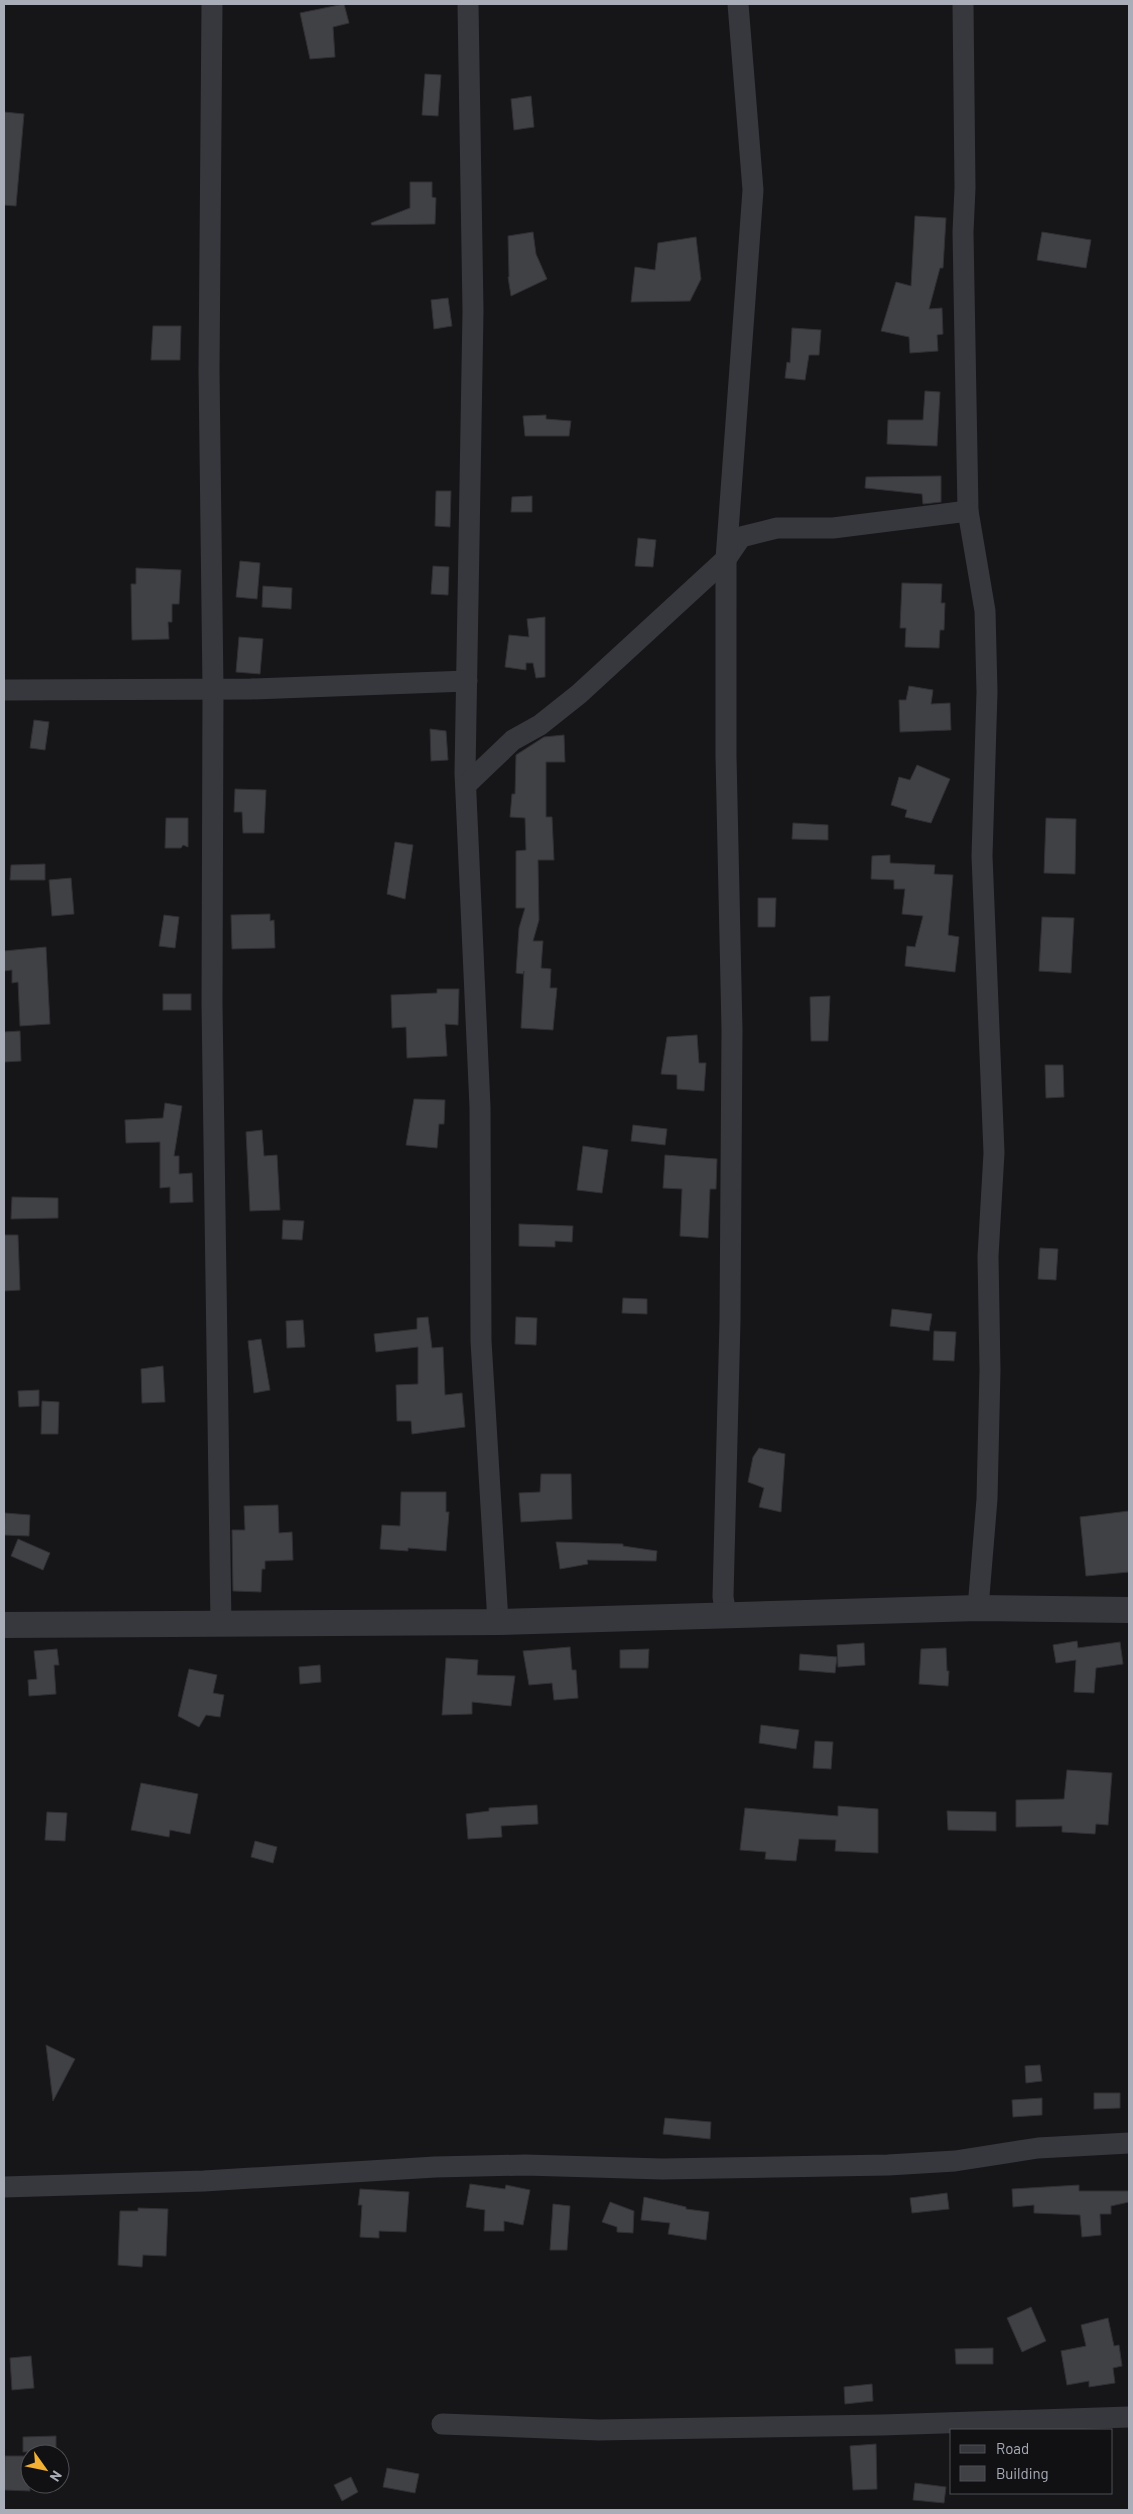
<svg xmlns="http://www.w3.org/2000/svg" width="1133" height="2514" font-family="Barlow,sans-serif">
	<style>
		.building { fill: #404145; stroke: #303034 }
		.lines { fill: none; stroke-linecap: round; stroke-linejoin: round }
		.minor { stroke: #37383d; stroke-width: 21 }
		.tertiary { stroke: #37383d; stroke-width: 26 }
	</style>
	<rect width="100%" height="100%" fill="#161618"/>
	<!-- building -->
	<g class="building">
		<path d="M344 4 349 23 333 27 335 57 310 59 300 13Z"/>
		<path d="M425 74 441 75 438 116 422 115Z"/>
		<path d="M531 96 534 127 514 130 511 99Z"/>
		<path d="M4 112 24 114 16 206 4 205Z"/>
		<path d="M410 182H432V197L436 198 435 224 372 225 371 223 410 208Z"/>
		<path d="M915 216 946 218 943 268H940L929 309 942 308 943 334 937 335 938 351 910 353 909 337 881 331 896 282 911 286Z"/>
		<path d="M533 232 536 254 547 279 511 296 508 277H509L508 236Z"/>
		<path d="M1042 232 1091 240 1086 268 1037 260Z"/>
		<path d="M696 237 701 279 690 301 631 302 635 267 655 270 658 243Z"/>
		<path d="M448 298 452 326 434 329 431 300Z"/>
		<path d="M153 326H181L180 360H151Z"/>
		<path d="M792 328 821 330 819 355H809L805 380 785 378 787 362 790 363Z"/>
		<path d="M925 391 940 392 937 446 887 444 888 420H923Z"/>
		<path d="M546 415V419L571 421 569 436H525L523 416Z"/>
		<path d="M941 476V502L923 504 922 494 865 488 866 477Z"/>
		<path d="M436 491H451L450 527 435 526Z"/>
		<path d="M532 496V512H511L512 497Z"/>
		<path d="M638 538 656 540 653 567 635 566Z"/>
		<path d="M240 561 260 563 257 599 236 597Z"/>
		<path d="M433 566 449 567 448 595 431 594Z"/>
		<path d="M136 568 181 570 179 604H172V622H168L169 639 132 640 131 584H136Z"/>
		<path d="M902 583 942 584 941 603H945L944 630H940L939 648 905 647 906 628H900Z"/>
		<path d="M263 586 292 588 291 609 262 607Z"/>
		<path d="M545 617V677L536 678 533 663H526V670L505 667 509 635 529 637 527 619Z"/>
		<path d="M239 637 263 639 260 674 236 672Z"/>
		<path d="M909 686 933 690 931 704 950 703 951 730 900 732 899 700H906Z"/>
		<path d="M34 720 49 722 45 750 30 748Z"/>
		<path d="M430 729 446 731 448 760 431 761Z"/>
		<path d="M564 735 565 762H546V817H552L554 860H538L539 920 533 941H543L541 968 551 969 550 988H557L553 1030 521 1028 524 971 523 974 516 973 519 928 525 908H516V851L526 850 525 818 510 817 512 794H515L516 755 544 737Z"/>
		<path d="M917 765 950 779 931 823 905 817 907 810 891 805 899 777 910 780Z"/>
		<path d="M235 789 266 790 264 833H243L242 812H234Z"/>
		<path d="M166 818H188V847L183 845 181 848H165Z"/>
		<path d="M1046 818 1076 819 1075 874 1044 873Z"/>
		<path d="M793 823 828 825V840L792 839Z"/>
		<path d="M395 842 413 845 405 899 387 894Z"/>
		<path d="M890 855V863L935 865 934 874 953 875 948 935 959 937 955 972 905 966 907 946 915 947 923 916 902 914 905 889H894V880L871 879 872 856Z"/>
		<path d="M45 864V880H10L11 865Z"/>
		<path d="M71 878 74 914 52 916 49 880Z"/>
		<path d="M758 898H776L775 927H758Z"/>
		<path d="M270 914V921L274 920 275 948 232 949 231 915Z"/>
		<path d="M164 915 179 917 175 948 159 946Z"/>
		<path d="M1042 917 1074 918 1071 973 1039 971Z"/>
		<path d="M46 947 50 1024 20 1026 18 982 12 983V970L4 971V951Z"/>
		<path d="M437 989H459L458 1025 445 1024 447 1056 407 1058 406 1027 392 1028 391 995 437 993Z"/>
		<rect x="163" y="994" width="28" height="16"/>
		<path d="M830 996 828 1041H811L810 997Z"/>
		<path d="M20 1031 21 1061 4 1062V1032Z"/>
		<path d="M697 1035 699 1063H706L704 1091 677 1089V1075L661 1074 667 1037Z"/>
		<path d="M1045 1065H1063L1064 1097 1046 1098Z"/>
		<path d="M414 1099 445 1100 444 1124H439L437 1148 406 1145Z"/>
		<path d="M165 1103 182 1106 174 1156H179V1174L192 1173 193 1202 170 1203V1187L160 1188V1142L126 1143 125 1120 163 1118Z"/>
		<path d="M633 1125 667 1129 665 1145 631 1141Z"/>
		<path d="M262 1130 264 1156 277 1155 280 1210 250 1211 246 1132Z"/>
		<path d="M583 1146 608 1150 602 1193 577 1190Z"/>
		<path d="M665 1155 717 1159 716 1189H710L708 1238 680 1236 682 1189 663 1188Z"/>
		<path d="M12 1197 58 1198V1218L11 1219Z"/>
		<path d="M283 1220 304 1221 302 1240 282 1239Z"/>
		<path d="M519 1224 573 1226 572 1242 555 1241V1247L519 1246Z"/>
		<path d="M4 1235H18L20 1290 4 1291Z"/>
		<path d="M1040 1248 1058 1249 1056 1280 1038 1279Z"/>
		<path d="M623 1298 647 1299V1314L622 1313Z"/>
		<path d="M892 1309 932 1314 929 1331 890 1326Z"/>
		<path d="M428 1317 432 1348 443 1347 445 1395 462 1393 465 1427 412 1434 411 1421H397L396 1385 418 1384V1347L376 1352 374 1334 417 1329V1318Z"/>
		<path d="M516 1317 537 1318 536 1345 515 1344Z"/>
		<path d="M303 1320 305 1347 287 1348 286 1321Z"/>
		<path d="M934 1331 956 1332 954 1361 933 1360Z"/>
		<path d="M261 1339 270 1390 254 1393 248 1341Z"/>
		<path d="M163 1366 165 1402 142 1403 141 1369Z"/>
		<path d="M39 1390V1406L19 1407 18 1391Z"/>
		<path d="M42 1401 59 1402 58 1434H41Z"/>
		<path d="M759 1448 785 1454 781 1512 759 1507 764 1488 748 1482 753 1457Z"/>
		<path d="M541 1474H571L572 1519 521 1522 519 1493 540 1492Z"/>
		<path d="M401 1492H446V1512H449L446 1551 408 1548V1551L380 1549 382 1525 400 1526Z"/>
		<path d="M278 1505 279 1533 292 1532 293 1560 265 1561V1569H262L261 1592 233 1591 232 1530H245L244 1506Z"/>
		<path d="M1129 1511V1572L1086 1576 1080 1517Z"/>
		<path d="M5 1513 30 1515 29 1536 4 1535Z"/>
		<path d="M18 1539 50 1553 43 1570 11 1556Z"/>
		<path d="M556 1542 623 1544V1546L657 1551 656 1561 587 1560 588 1564 560 1569Z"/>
		<path d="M1077 1641 1078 1648 1120 1642 1123 1664 1096 1668 1094 1693 1074 1692 1076 1660 1056 1663 1053 1645Z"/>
		<path d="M864 1643 865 1665 838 1667 837 1645Z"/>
		<path d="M570 1647 572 1670H576L578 1698 554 1700 552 1683 529 1685 523 1651Z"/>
		<path d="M946 1648 947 1671H949L948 1686 919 1684 921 1649Z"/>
		<path d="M57 1649 59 1665H54L56 1694 29 1696 28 1680 37 1679 34 1651Z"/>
		<path d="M649 1649 648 1668H620V1650Z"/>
		<path d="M800 1654 837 1657 835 1673 799 1670Z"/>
		<path d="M446 1658 478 1660 477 1675 515 1676 511 1706 472 1702V1714L442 1715Z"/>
		<path d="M320 1665 321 1682 300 1684 299 1667Z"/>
		<path d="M189 1669 217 1675 213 1693 224 1695 220 1717 206 1715 199 1727 178 1716Z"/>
		<path d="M761 1725 799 1730 796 1749 759 1743Z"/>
		<path d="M815 1741 833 1742 831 1769 813 1768Z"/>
		<path d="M1067 1770 1112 1773 1108 1825 1096 1824 1095 1834 1062 1832V1826L1016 1827V1800L1064 1799Z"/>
		<path d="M141 1783 198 1794 190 1834 170 1830 169 1837 131 1830Z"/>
		<path d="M537 1805 538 1824 501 1826 502 1837 468 1839 466 1814 489 1811V1808Z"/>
		<path d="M838 1806 878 1809V1853L835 1851 836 1840 799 1839 796 1861 765 1859 766 1852 740 1850 745 1808 838 1816Z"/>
		<path d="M947 1811 996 1812V1831L948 1830Z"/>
		<path d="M47 1812 67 1813 65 1841 45 1840Z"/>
		<path d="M255 1841 277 1847 273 1863 251 1857Z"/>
		<path d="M46 2045 75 2059 53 2101Z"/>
		<path d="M1040 2065 1042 2081 1026 2083 1025 2066Z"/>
		<path d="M1094 2093H1120V2108L1094 2109Z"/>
		<path d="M1042 2098V2115L1013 2117 1012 2100Z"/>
		<path d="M665 2118 711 2122 710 2139 663 2134Z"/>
		<path d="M470 2184 505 2189 506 2185 530 2190 523 2225 504 2221V2231H484L485 2210 466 2207Z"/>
		<path d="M1079 2185V2191H1129V2202L1111 2206V2214H1100L1101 2235 1082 2237 1080 2215 1034 2213V2205L1013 2207 1012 2189Z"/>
		<path d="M360 2189 409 2192 406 2232 379 2231V2238L360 2237 362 2205H358Z"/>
		<path d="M947 2193 949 2209 912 2213 910 2198Z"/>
		<path d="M644 2197 686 2207V2209L709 2212 706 2240 668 2234 670 2223 641 2220Z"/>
		<path d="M610 2202 634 2211 633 2233 617 2232V2227L602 2222Z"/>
		<path d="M553 2204 570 2206 567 2250H550Z"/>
		<path d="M138 2208 168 2209 166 2256 143 2255 142 2267 118 2265 120 2211H138Z"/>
		<path d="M1031 2307 1046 2341 1022 2352 1007 2318Z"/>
		<path d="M1108 2318 1114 2346 1119 2345 1122 2366 1113 2368 1115 2383 1089 2387V2381L1067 2385 1061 2351 1086 2346 1081 2325Z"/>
		<path d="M993 2348V2364H956L955 2349Z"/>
		<path d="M31 2356 34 2388 12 2390 10 2358Z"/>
		<path d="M872 2384 873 2401 845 2404 844 2387Z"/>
		<path d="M56 2436V2451L23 2452V2437Z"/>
		<path d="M876 2444 877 2489 853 2490 850 2446Z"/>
		<path d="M5 2456H30V2491L4 2490Z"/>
		<path d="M387 2468 419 2474 415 2493 383 2487Z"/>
		<path d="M351 2477 358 2492 342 2501 334 2485Z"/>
		<path d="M915 2483 946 2487 944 2503 913 2500Z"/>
	</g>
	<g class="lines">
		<!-- minor -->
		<g class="minor">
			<path d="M212 4 209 370 213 689 212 1004 221 1625"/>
			<path d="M468 4 473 311 465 773 480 1107 481 1341 498 1622"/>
			<path d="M963 4 965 188 963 232 968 511 985 611 987 692 982 856 994 1153 988 1256 990 1370 987 1499 978 1608"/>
			<path d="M4 690 251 689 467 681"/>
			<path d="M466 785 513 740 540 725 579 694 726 559 741 537 777 528H833L968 511"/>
			<path d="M726 1615 723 1597 730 1320 732 1030 726 756V559L753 190 738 4"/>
			<path d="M4 2187 204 2181 435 2167 525 2165 662 2169 888 2165 955 2161 1038 2148 1129 2143"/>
			<path d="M442 2424 599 2430 882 2425 1129 2417"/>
		</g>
		<!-- tertiary -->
		<path class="tertiary" d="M4 1625 498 1622 978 1608 1129 1610"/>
	</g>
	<!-- border -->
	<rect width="1133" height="2514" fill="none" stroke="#a8adb8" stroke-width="10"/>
	<!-- legend -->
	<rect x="950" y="2429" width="162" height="65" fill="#111113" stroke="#4d4f55"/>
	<rect x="960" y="2445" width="25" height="8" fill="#37383d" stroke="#4d4f55"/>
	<text x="996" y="2454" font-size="15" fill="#a8adb8">Road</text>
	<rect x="960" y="2466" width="25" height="15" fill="#404145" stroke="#4d4f55"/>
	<text x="996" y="2479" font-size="15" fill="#a8adb8">Building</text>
	<!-- north arrow -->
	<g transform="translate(45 2469) rotate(123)"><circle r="24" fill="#111113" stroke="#4d4f55"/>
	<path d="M0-4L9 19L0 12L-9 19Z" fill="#f2b134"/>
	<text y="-8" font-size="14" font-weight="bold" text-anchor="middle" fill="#a8adb8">N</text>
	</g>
</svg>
